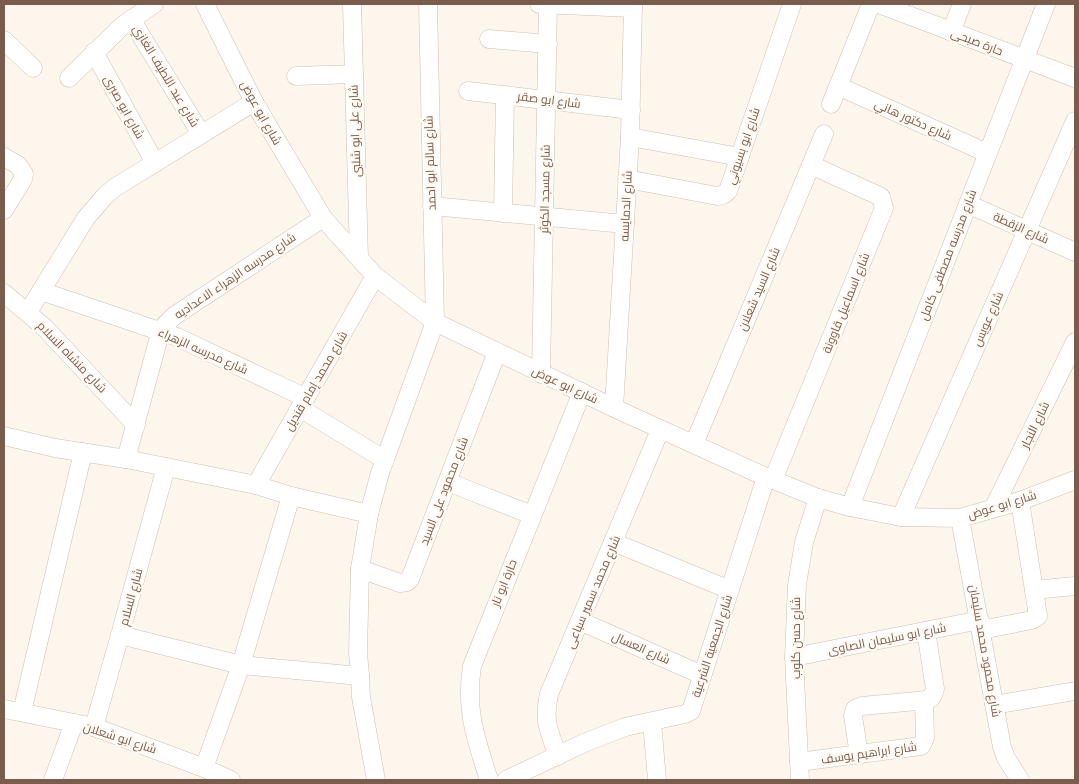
<svg xmlns="http://www.w3.org/2000/svg" width="1079" height="784" font-family="Raleway,Cairo,sans-serif">
	<style>
		.lines { fill: none; stroke-linecap: round; stroke-linejoin: round }
		.minor-casing { stroke: #d1beb0; stroke-width: 19 }
		.minor { stroke: #fff; stroke-width: 18 }
		.labels { text-anchor: middle; dominant-baseline: central; stroke-width: 4.5; stroke-linejoin: round; paint-order: stroke }
		.street-label { font-size: 12px; fill: #7a5c4d; stroke: #fffaf3 }
	</style>
	<rect width="100%" height="100%" fill="#fdf6ec"/>
	<g class="lines">
		<defs>
			<g id="minor">
				<path d="M205 4 254 102 323 218 375 276 435 322 614 408 766 477 818 498 850 507 901 517 960 518 1020 501 1075 480"/>
				<path d="M352 4 359 258"/>
				<path d="M539 4 633 8"/>
				<path d="M879 4 1075 78"/>
				<path d="M131 19 201 134"/>
				<path d="M951 32 962 4"/>
				<path d="M489 39 548 44"/>
				<path d="M4 40 33 68"/>
				<path d="M94 52 155 163"/>
				<path d="M296 76 354 74"/>
				<path d="M69 78 122 26 154 4"/>
				<path d="M838 86 987 153"/>
				<path d="M468 91 631 110"/>
				<path d="M831 104 871 4"/>
				<path d="M630 137 740 157"/>
				<path d="M4 157 18 165 24 174 23 179 4 210"/>
				<path d="M627 179 717 196 723 195 728 191 792 4"/>
				<path d="M968 204 1075 252"/>
				<path d="M432 206 625 224"/>
				<path d="M503 213 505 95"/>
				<path d="M41 291 177 337 306 398"/>
				<path d="M4 293 44 327 136 425"/>
				<path d="M28 312 86 218 104 197 114 188 254 102"/>
				<path d="M541 374 548 4"/>
				<path d="M300 408 385 460"/>
				<path d="M614 408 630 137 633 4"/>
				<path d="M4 436 55 448 126 459 256 485 291 496 369 514"/>
				<path d="M694 444 824 134"/>
				<path d="M126 459 159 337 165 325 174 316 323 218"/>
				<path d="M773 480 884 208 881 197 877 195 811 165"/>
				<path d="M448 482 532 515"/>
				<path d="M256 485 375 276"/>
				<path d="M850 507 1046 4"/>
				<path d="M994 507 1075 342"/>
				<path d="M901 517 1075 121"/>
				<path d="M960 518 1002 747 1006 758 1020 780"/>
				<path d="M613 542 730 590"/>
				<path d="M360 569 400 583 407 582 410 579 497 352"/>
				<path d="M1034 590 1075 586"/>
				<path d="M580 621 702 675"/>
				<path d="M981 630 1032 620 1038 616 1020 501"/>
				<path d="M120 635 241 665 360 676"/>
				<path d="M794 657 980 620"/>
				<path d="M994 705 1075 691"/>
				<path d="M4 709 94 727 204 768 231 780"/>
				<path d="M22 712 83 452"/>
				<path d="M652 722 657 780"/>
				<path d="M94 727 120 635 166 467"/>
				<path d="M859 755 853 716 855 709 862 706 928 700 932 697 935 689 926 631"/>
				<path d="M558 756C549 731 543 721 549 694L660 430"/>
				<path d="M799 762 921 746 925 738 924 700"/>
				<path d="M204 768 241 665 291 496"/>
				<path d="M53 780 74 723"/>
				<path d="M376 780 361 697 360 676 358 652 360 569 369 514 380 473 435 322 428 4"/>
				<path d="M489 780C476 739 465 711 472 666L582 392"/>
				<path d="M506 780 584 743 625 727 685 714 691 711 766 477"/>
				<path d="M800 780 794 657 797 585 804 542 818 498"/>
			</g>
		</defs>
		<!-- minor casing -->
		<use href="#minor" class="minor-casing"/>
		<!-- minor -->
		<use href="#minor" class="minor"/>
	</g>
	<g class="labels">
		<!-- street labels -->
		<g class="street-label">
			<text transform="translate(977 42) rotate(21)">حارة صبحى</text>
			<text transform="translate(166 76) rotate(59)">شارع عبد اللطيف الغازي</text>
			<text transform="translate(549 100) rotate(7)">شارع ابو صقر</text>
			<text transform="translate(124 107) rotate(61)">شارع ابو صبرى</text>
			<text transform="translate(261 113) rotate(61)">شارع ابو عوض</text>
			<text transform="translate(913 120) rotate(24)">شارع دكتور هاني</text>
			<text transform="translate(355 131) rotate(-92)">شارع على ابو شلبى</text>
			<text transform="translate(743 146) rotate(-71)">شارع ابو بسيوني</text>
			<text transform="translate(430 163) rotate(-92)">شارع سالم ابو احمد</text>
			<text transform="translate(545 189) rotate(-89)">شارع مسجد الكوثر</text>
			<text transform="translate(626 206) rotate(-87)">شارع الدمايسه</text>
			<text transform="translate(1021 228) rotate(24)">شارع الزقطة</text>
			<text transform="translate(948 255) rotate(-69)">شارع مدرسه مصطفى كامل</text>
			<text transform="translate(235 276) rotate(-34)">شارع مدرسه الزهراء الاعداديه</text>
			<text transform="translate(759 289) rotate(-67)">شارع السيد شعلان</text>
			<text transform="translate(846 303) rotate(-68)">شارع اسماعيل قاوونة</text>
			<text transform="translate(988 319) rotate(-66)">شارع عويس</text>
			<text transform="translate(203 351) rotate(24)">شارع مدرسه الزهراء</text>
			<text transform="translate(72 357) rotate(46)">شارع منشاه السلام</text>
			<text transform="translate(316 381) rotate(-60)">شارع محمد إمام قنديل</text>
			<text transform="translate(565 385) rotate(25)">شارع ابو عوض</text>
			<text transform="translate(1035 425) rotate(-64)">شارع النجار</text>
			<text transform="translate(444 491) rotate(-69)">شارع محمود على السيد</text>
			<text transform="translate(1002 505) rotate(-17)">شارع ابو عوض</text>
			<text transform="translate(504 583) rotate(-68)">حارة ابو نار</text>
			<text transform="translate(593 592) rotate(-67)">شارع محمد سمير سباعى</text>
			<text transform="translate(131 597) rotate(-75)">شارع السلام</text>
			<text transform="translate(796 638) rotate(-90)">شارع حسن كلوب</text>
			<text transform="translate(887 639) rotate(-11)">شارع ابو سليمان الصاوى</text>
			<text transform="translate(712 646) rotate(-72)">شارع الجمعية الشرعية</text>
			<text transform="translate(641 648) rotate(24)">شارع العسال</text>
			<text transform="translate(985 651) rotate(80)">شارع محمود محمد سليمان</text>
			<text transform="translate(120 738) rotate(18)">شارع ابو شعلان</text>
			<text transform="translate(869 753) rotate(-8)">شارع ابراهيم يوسف</text>
		</g>
	</g>
	<!-- border -->
	<rect width="1079" height="784" fill="none" stroke="#7a5c4d" stroke-width="10"/>
</svg>
